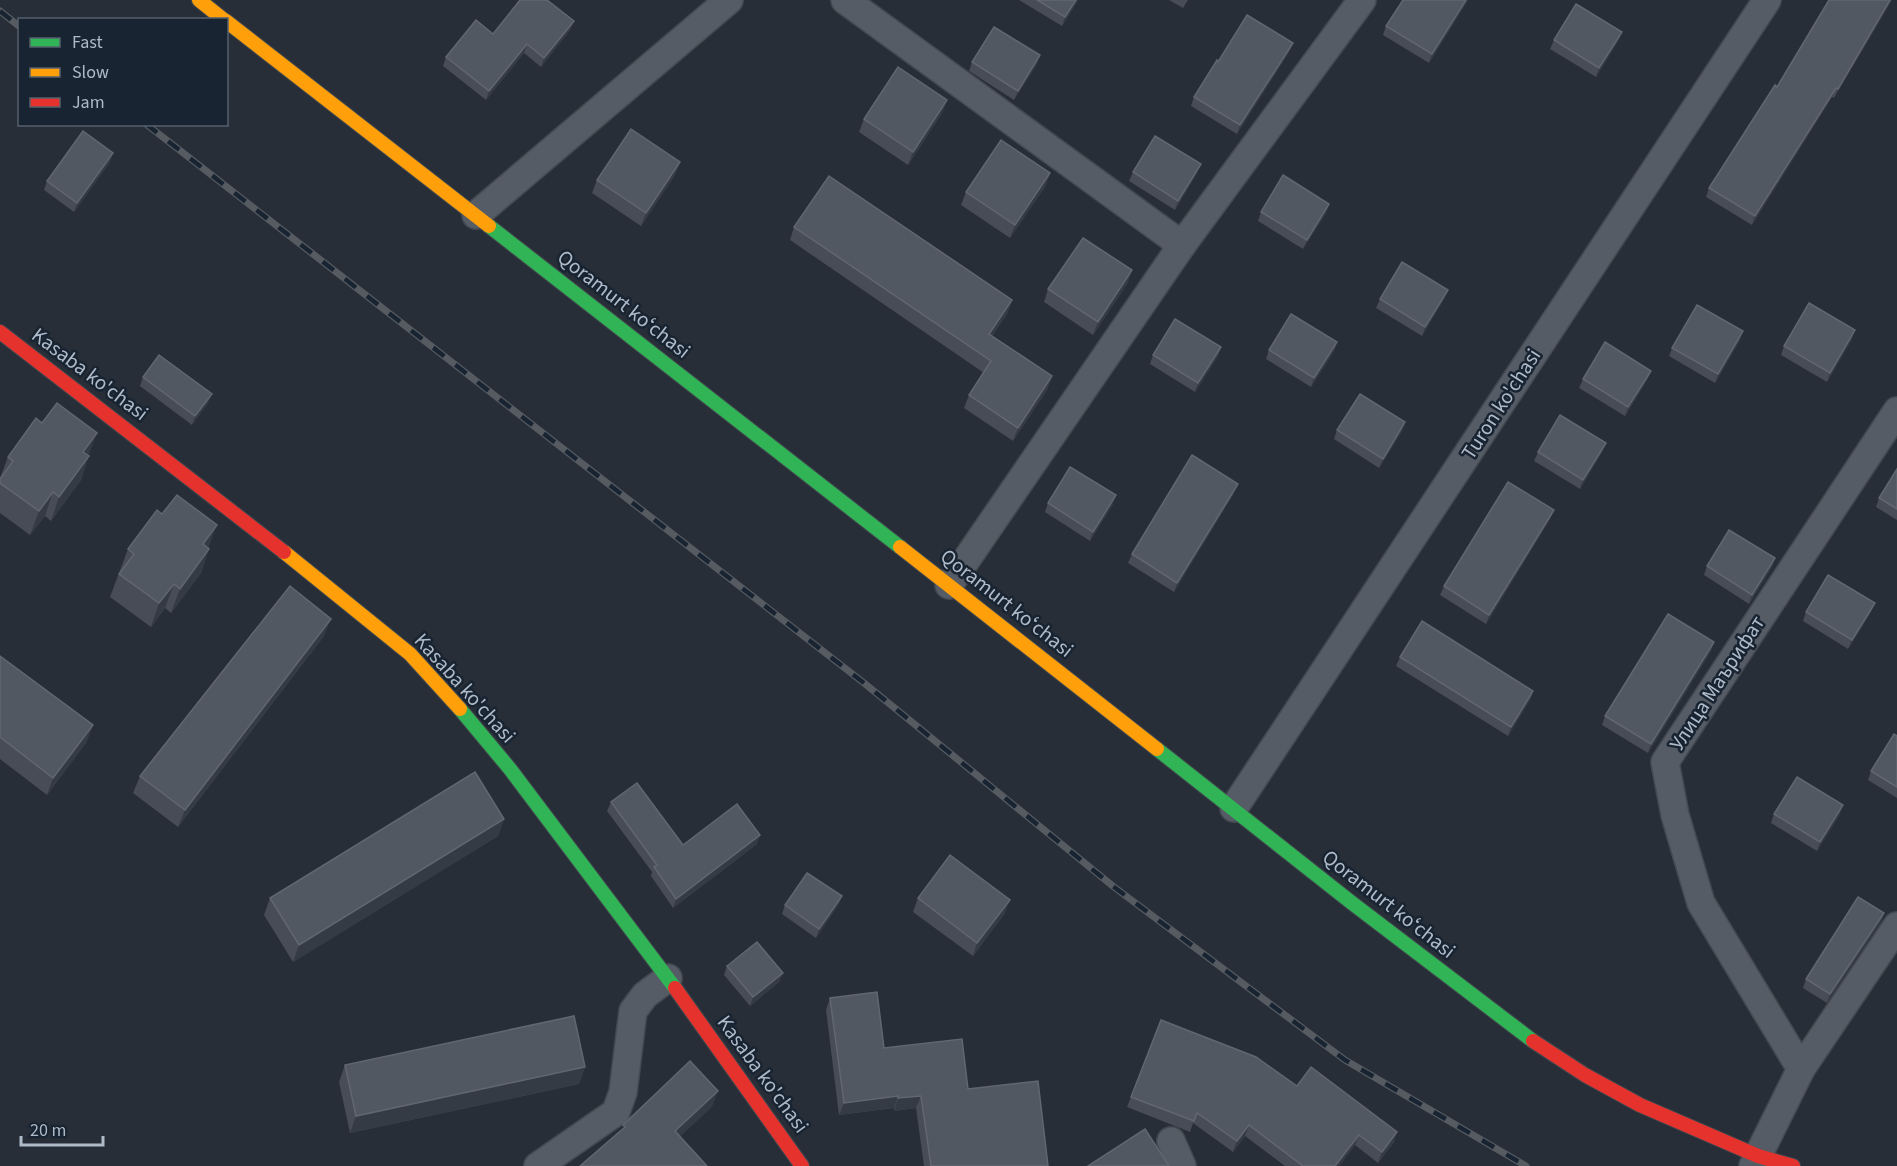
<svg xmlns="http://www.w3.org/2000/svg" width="1897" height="1166" font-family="'Source Sans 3',sans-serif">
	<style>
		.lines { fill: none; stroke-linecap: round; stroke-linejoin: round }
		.street-casing { stroke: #434950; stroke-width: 30 }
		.fast-casing { stroke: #434950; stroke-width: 16 }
		.slow-casing { stroke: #434950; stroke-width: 16 }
		.jam-casing { stroke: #434950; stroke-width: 16 }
		.street { stroke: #565c65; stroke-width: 27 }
		.fast { stroke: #30b455; stroke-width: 14 }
		.slow { stroke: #ff9f0a; stroke-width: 14 }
		.jam { stroke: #e5322d; stroke-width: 14 }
		.rail-casing { stroke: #565b62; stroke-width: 7 }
		.rail { stroke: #192432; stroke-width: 4.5; stroke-dasharray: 14; stroke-linecap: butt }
		.wall { fill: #474c56 }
		.shaded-wall { fill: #353b44 }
		.building { fill: #525862; stroke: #616772; stroke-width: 1.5 }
		.labels { text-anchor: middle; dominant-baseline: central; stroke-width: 5; stroke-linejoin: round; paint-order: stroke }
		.street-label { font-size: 21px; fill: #afbac9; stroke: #192432 }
	</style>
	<rect width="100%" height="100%" fill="#272e37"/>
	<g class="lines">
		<defs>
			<g id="street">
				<path d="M845 0 1182 245"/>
				<path d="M476 215 729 0"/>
				<path d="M949 585 1182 245 1362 0"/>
				<path d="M1234 808 1767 0"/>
				<path d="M1801 1069 1701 903 1675 815 1665 762 1897 411"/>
				<path d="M1171 1141 1182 1166"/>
				<path d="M538 1166 616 1112 623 1092 633 1011 645 995 668 978"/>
				<path d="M1753 1166 1801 1069 1897 926"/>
			</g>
			<g id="fast">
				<path d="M489 226 900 547"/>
				<path d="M460 709 510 769 675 988"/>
				<path d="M1157 749 1352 903 1533 1041"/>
			</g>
			<g id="slow">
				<path d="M199 0 224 20"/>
				<path d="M226 21 489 226"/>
				<path d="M900 547 1157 749"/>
				<path d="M284 552 410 654 460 709"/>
			</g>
			<g id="jam">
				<path d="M0 332 284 552"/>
				<path d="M675 988 802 1166"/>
				<path d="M1533 1041 1585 1075 1640 1105 1758 1156 1793 1166"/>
			</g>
		</defs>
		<!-- street casing -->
		<use href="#street" class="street-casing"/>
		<!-- fast casing -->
		<use href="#fast" class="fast-casing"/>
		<!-- slow casing -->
		<use href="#slow" class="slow-casing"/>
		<!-- jam casing -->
		<use href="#jam" class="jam-casing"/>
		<!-- street -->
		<use href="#street" class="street"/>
		<!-- fast -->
		<use href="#fast" class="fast"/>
		<!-- slow -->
		<use href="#slow" class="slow"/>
		<!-- jam -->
		<use href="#jam" class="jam"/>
		<defs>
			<g id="rail">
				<path d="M0 11 20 27"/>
				<path d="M146 124 864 683 1114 887 1345 1060 1526 1166"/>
			</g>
		</defs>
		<!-- rail casing -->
		<use href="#rail" class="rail-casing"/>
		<!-- rail -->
		<use href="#rail" class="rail"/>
	</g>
	<!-- wall -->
	<g class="wall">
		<path d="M1019 0H1078L1062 26Z"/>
		<path d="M1169 0H1188L1183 8Z"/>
		<path d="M1468 0 1429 63 1383 35 1386 26Z"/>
		<path d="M1892 0 1834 98 1832 97 1752 225 1706 197 1709 188 1777 87Z"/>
		<path d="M574 21 570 30 541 67 524 53 486 100 443 66 446 57 493 34Z"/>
		<path d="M1622 32 1618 41 1596 77 1550 49 1554 40Z"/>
		<path d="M1293 43 1289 52 1237 134 1191 106 1194 97 1218 62Z"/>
		<path d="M1040 55 1037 64 1014 100 969 71 972 62Z"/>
		<path d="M947 100 942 113 908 165 859 132 864 119Z"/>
		<path d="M110 162 74 212 44 190 47 181Z"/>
		<path d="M680 162 675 175 641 226 592 193 597 180Z"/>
		<path d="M1133 172 1197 173 1175 210 1129 181Z"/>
		<path d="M1050 173 1045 187 1010 238 961 205 966 192Z"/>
		<path d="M1329 204 1326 213 1303 249 1258 221 1261 212Z"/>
		<path d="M794 227 1012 300 1007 314 992 336 1052 376 1047 390 1013 441 964 408 969 395 984 373 790 240Z"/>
		<path d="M1132 270 1127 284 1093 335 1044 302 1048 289Z"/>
		<path d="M1380 299H1444L1422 336 1376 308Z"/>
		<path d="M1852 339 1827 382 1781 355 1784 346Z"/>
		<path d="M1740 340 1715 383 1669 356 1672 348Z"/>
		<path d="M1337 342 1334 351 1311 387 1266 359 1269 350Z"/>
		<path d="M1221 347 1218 356 1195 392 1150 364 1153 355Z"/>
		<path d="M1651 371 1647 380 1625 416 1579 388 1583 379Z"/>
		<path d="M143 377 208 403 192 425 140 386Z"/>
		<path d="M1405 422 1402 431 1379 468 1334 439 1337 430Z"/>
		<path d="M1606 443 1602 452 1580 489 1534 461 1538 452Z"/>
		<path d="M88 456 81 480 51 521 45 516 30 535 0 513V478L8 457Z"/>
		<path d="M1897 469V520L1876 507 1879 498Z"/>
		<path d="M1234 493 1174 592 1128 563 1132 554Z"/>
		<path d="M1048 503 1113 504 1090 541 1045 512Z"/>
		<path d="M1554 510 1550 519 1486 624 1440 595 1444 586Z"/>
		<path d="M209 548 201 573 171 613 165 608 151 627 110 597 128 549Z"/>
		<path d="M1775 558 1772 567 1749 604 1704 575 1707 566Z"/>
		<path d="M1875 603 1871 612 1848 649 1803 621 1806 612Z"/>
		<path d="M324 636 178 827 133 793 140 776Z"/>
		<path d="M1714 642 1711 651 1648 753 1602 725 1605 716Z"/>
		<path d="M0 656 93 725 86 743 47 795 0 759Z"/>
		<path d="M1400 657 1533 691 1530 700 1508 736 1396 666Z"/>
		<path d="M1897 736V798L1868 780 1871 771Z"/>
		<path d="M611 802 683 845 757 844 673 908 651 876 652 872 607 811Z"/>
		<path d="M1774 814H1840L1817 851 1771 823Z"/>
		<path d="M504 819 498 836 293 962 264 915 270 898Z"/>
		<path d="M842 896 838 905 816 938 782 914 785 905Z"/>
		<path d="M918 898 1005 913 973 956 913 912Z"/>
		<path d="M1884 913 1881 922 1827 1003 1803 988 1806 979Z"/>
		<path d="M727 966 783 973 779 982 750 1006 724 975Z"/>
		<path d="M830 998 884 1048 968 1089 1048 1166H924L916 1108 894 1111V1108L839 1115 826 1010Z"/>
		<path d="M1161 1020 1297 1086 1394 1142 1378 1163 1355 1145 1339 1166H1285L1245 1136 1233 1152 1193 1123 1190 1132 1127 1107Z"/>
		<path d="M345 1065 585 1067 579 1084 350 1133 339 1082Z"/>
	</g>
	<!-- shaded-wall -->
	<g class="shaded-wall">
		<path d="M1076 0H1078L1062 26 1065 17Z"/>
		<path d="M1466 0H1468L1429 63 1432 54Z"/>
		<path d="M1890 0H1892L1834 98 1838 89Z"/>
		<path d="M574 21 570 30 541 67 544 58Z"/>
		<path d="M1622 32 1618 41 1596 77 1599 68Z"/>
		<path d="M1293 43 1289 52 1237 134 1240 125Z"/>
		<path d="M527 44 524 53 486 100 489 91Z"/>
		<path d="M1040 55 1037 64 1014 100 1018 91Z"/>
		<path d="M1836 88 1832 97 1752 225 1755 216Z"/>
		<path d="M947 100 942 113 908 165 913 152Z"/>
		<path d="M113 153 110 162 74 212 77 203Z"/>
		<path d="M680 162 675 175 641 226 646 213Z"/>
		<path d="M1201 164 1197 173 1175 210 1178 201Z"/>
		<path d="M1050 173 1045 187 1010 238 1015 225Z"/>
		<path d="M1329 204 1326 213 1303 249 1307 240Z"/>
		<path d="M1132 270 1127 284 1093 335 1098 322Z"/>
		<path d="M1448 290 1444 299 1422 336 1425 327Z"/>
		<path d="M1012 300 1007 314 984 347 989 334Z"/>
		<path d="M1855 330 1852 339 1827 382 1830 373Z"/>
		<path d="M1743 331 1740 340 1715 383 1718 374Z"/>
		<path d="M1337 342 1334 351 1311 387 1314 378Z"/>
		<path d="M1221 347 1218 356 1195 392 1198 383Z"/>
		<path d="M1651 371 1647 380 1625 416 1628 407Z"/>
		<path d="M1052 376 1047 390 1013 441 1018 428Z"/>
		<path d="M212 394 208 403 192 425 195 416Z"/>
		<path d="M1405 422 1402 431 1379 468 1383 459Z"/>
		<path d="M97 433 88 457 83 452Z"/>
		<path d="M1606 443 1602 452 1580 489 1583 480Z"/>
		<path d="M89 456 81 480 51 521 59 497Z"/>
		<path d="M1238 484 1234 493 1174 592 1177 583Z"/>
		<path d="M53 492 45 516 30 535 39 511Z"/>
		<path d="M1116 495 1113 504 1090 541 1093 532Z"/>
		<path d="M1554 510 1550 519 1486 624 1489 615Z"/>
		<path d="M217 525 208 549 203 544Z"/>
		<path d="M209 549 201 573 171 613 180 589Z"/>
		<path d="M1775 558 1772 567 1749 604 1752 595Z"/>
		<path d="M174 584 165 608 151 627 159 603Z"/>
		<path d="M1875 603 1871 612 1848 649 1852 640Z"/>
		<path d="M331 619 324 636 178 827 185 810Z"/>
		<path d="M1714 642 1711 651 1648 753 1651 744Z"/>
		<path d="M1533 691 1530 700 1508 736 1511 727Z"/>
		<path d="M93 725 86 743 47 795 53 778Z"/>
		<path d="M1843 805 1840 814 1817 851 1820 842Z"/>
		<path d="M504 819 498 836 293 962 299 945Z"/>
		<path d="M760 835 757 844 673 908 676 899Z"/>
		<path d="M842 896 838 905 816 938 819 929Z"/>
		<path d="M1010 900 1005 913 973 956 977 943Z"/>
		<path d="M1884 913 1881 922 1827 1003 1830 994Z"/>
		<path d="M783 973 779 982 750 1006 753 997Z"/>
		<path d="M585 1067 579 1084 350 1133 356 1116Z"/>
		<path d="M718 1091 712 1107 669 1147 675 1131Z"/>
		<path d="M898 1096 894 1108 839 1115 844 1103Z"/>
		<path d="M921 1096 916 1108 894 1111 898 1098Z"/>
		<path d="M1249 1125 1245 1136 1233 1152 1237 1141Z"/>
		<path d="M1397 1132 1394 1142 1378 1163 1382 1152Z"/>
		<path d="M1359 1135 1355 1145 1339 1166H1335Z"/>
	</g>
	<!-- building -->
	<g class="building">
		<path d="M520 0H547L574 21 544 58 527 44 489 91 446 57 476 20 493 34Z"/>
		<path d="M1037 0H1076L1065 17Z"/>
		<path d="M1403 0H1466L1432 54 1386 26Z"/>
		<path d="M1829 0H1890L1838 89 1836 88 1755 216 1709 188 1775 85 1777 87Z"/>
		<path d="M1576 4 1622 32 1599 68 1554 40Z"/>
		<path d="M1247 15 1293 43 1240 125 1194 97 1217 60 1218 62Z"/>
		<path d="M994 27 1040 55 1018 91 972 62Z"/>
		<path d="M898 67 947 100 913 152 864 119Z"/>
		<path d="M631 129 680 162 646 213 597 180Z"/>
		<path d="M83 131 113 153 77 203 47 181Z"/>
		<path d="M1155 136 1201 164 1178 201 1133 172Z"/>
		<path d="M1001 140 1050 173 1015 225 966 192Z"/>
		<path d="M1283 175 1329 204 1307 240 1261 212Z"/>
		<path d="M829 176 1012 300 989 334 1052 376 1018 428 969 395 991 361 794 227Z"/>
		<path d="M1083 238 1132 270 1098 322 1048 289Z"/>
		<path d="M1402 262 1448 290 1425 327 1380 299Z"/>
		<path d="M1809 303 1855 330 1830 373 1784 346Z"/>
		<path d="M1697 305 1743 331 1718 374 1672 348Z"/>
		<path d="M1291 314 1337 342 1314 378 1269 350Z"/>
		<path d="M1175 319 1221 347 1198 383 1153 355Z"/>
		<path d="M1605 342 1651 371 1628 407 1583 379Z"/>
		<path d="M159 355 212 394 195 416 143 377Z"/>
		<path d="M1360 394 1405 422 1383 459 1337 430Z"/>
		<path d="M57 403 97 433 83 452 89 456 59 497 53 492 39 511 0 483V479L13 461 8 457 36 418 42 423Z"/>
		<path d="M1560 415 1606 443 1583 480 1538 452Z"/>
		<path d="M1192 455 1238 484 1177 583 1132 554Z"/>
		<path d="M1070 467 1116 495 1093 532 1048 503Z"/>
		<path d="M1897 469V509L1879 498Z"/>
		<path d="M1508 482 1554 510 1489 615 1444 586Z"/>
		<path d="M177 495 217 525 203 544 209 549 180 589 174 584 159 603 119 574 134 554 128 549 157 510 162 514Z"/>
		<path d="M1729 530 1775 558 1752 595 1707 566Z"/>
		<path d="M1828 575 1875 603 1852 640 1806 612Z"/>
		<path d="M290 586 331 619 185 810 140 776Z"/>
		<path d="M1668 614 1714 642 1651 744 1605 716Z"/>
		<path d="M1422 621 1533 691 1511 727 1400 657Z"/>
		<path d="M0 656 93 725 53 778 0 737Z"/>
		<path d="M1894 734 1897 736V787L1871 771Z"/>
		<path d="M475 772 504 819 299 945 270 898Z"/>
		<path d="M1797 777 1843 805 1820 842 1774 814Z"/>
		<path d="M637 783 683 845 737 804 760 835 676 899 654 867 657 865 611 802Z"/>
		<path d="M950 855 1010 900 977 943 918 898Z"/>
		<path d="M807 873 842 896 819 929 785 905Z"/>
		<path d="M1858 897 1884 913 1830 994 1806 979Z"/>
		<path d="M757 942 783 973 753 997 727 966Z"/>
		<path d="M877 992 884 1048 962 1039 968 1089 1038 1081 1048 1166H931L921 1096 898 1098V1096L844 1103 830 998Z"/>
		<path d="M574 1016 585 1067 356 1116 345 1065Z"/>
		<path d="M1161 1020 1256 1057 1297 1086 1311 1067 1397 1132 1382 1152 1359 1135 1335 1166H1303L1249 1125 1237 1141 1197 1113 1194 1121 1131 1097Z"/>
		<path d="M690 1061 718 1091 675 1131 707 1166H580L625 1127 623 1125Z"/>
		<path d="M1145 1129 1169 1166H1088Z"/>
	</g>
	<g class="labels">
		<!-- street labels -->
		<g class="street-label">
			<text transform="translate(624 304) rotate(38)">Qoramurt koʻchasi</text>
			<text transform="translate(90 374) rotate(37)">Kasaba ko'chasi</text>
			<text transform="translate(1501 404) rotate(-57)">Turon ko'chasi</text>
			<text transform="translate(1007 603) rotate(38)">Qoramurt koʻchasi</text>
			<text transform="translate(1717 683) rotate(-57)">Улица Маърифат</text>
			<text transform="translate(465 688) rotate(48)">Kasaba ko'chasi</text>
			<text transform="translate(1389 904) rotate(38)">Qoramurt koʻchasi</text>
			<text transform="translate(763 1074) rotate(54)">Kasaba ko'chasi</text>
		</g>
	</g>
	<!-- legend -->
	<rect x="18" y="18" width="210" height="108" fill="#192432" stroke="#55606e" stroke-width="1.5"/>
	<rect x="30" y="38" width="30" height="9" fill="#30b455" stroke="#55606e" stroke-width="1.5"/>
	<text x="72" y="48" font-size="18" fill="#afbac9">Fast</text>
	<rect x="30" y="68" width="30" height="9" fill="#ff9f0a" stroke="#55606e" stroke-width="1.5"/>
	<text x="72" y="78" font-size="18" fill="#afbac9">Slow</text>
	<rect x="30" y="98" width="30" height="9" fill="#e5322d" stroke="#55606e" stroke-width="1.5"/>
	<text x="72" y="108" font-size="18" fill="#afbac9">Jam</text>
	<!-- scale -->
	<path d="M21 1136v9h82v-9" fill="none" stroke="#afbac9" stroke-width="3"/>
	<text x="30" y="1136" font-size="18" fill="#afbac9" stroke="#192432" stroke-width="4.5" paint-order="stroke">20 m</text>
</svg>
